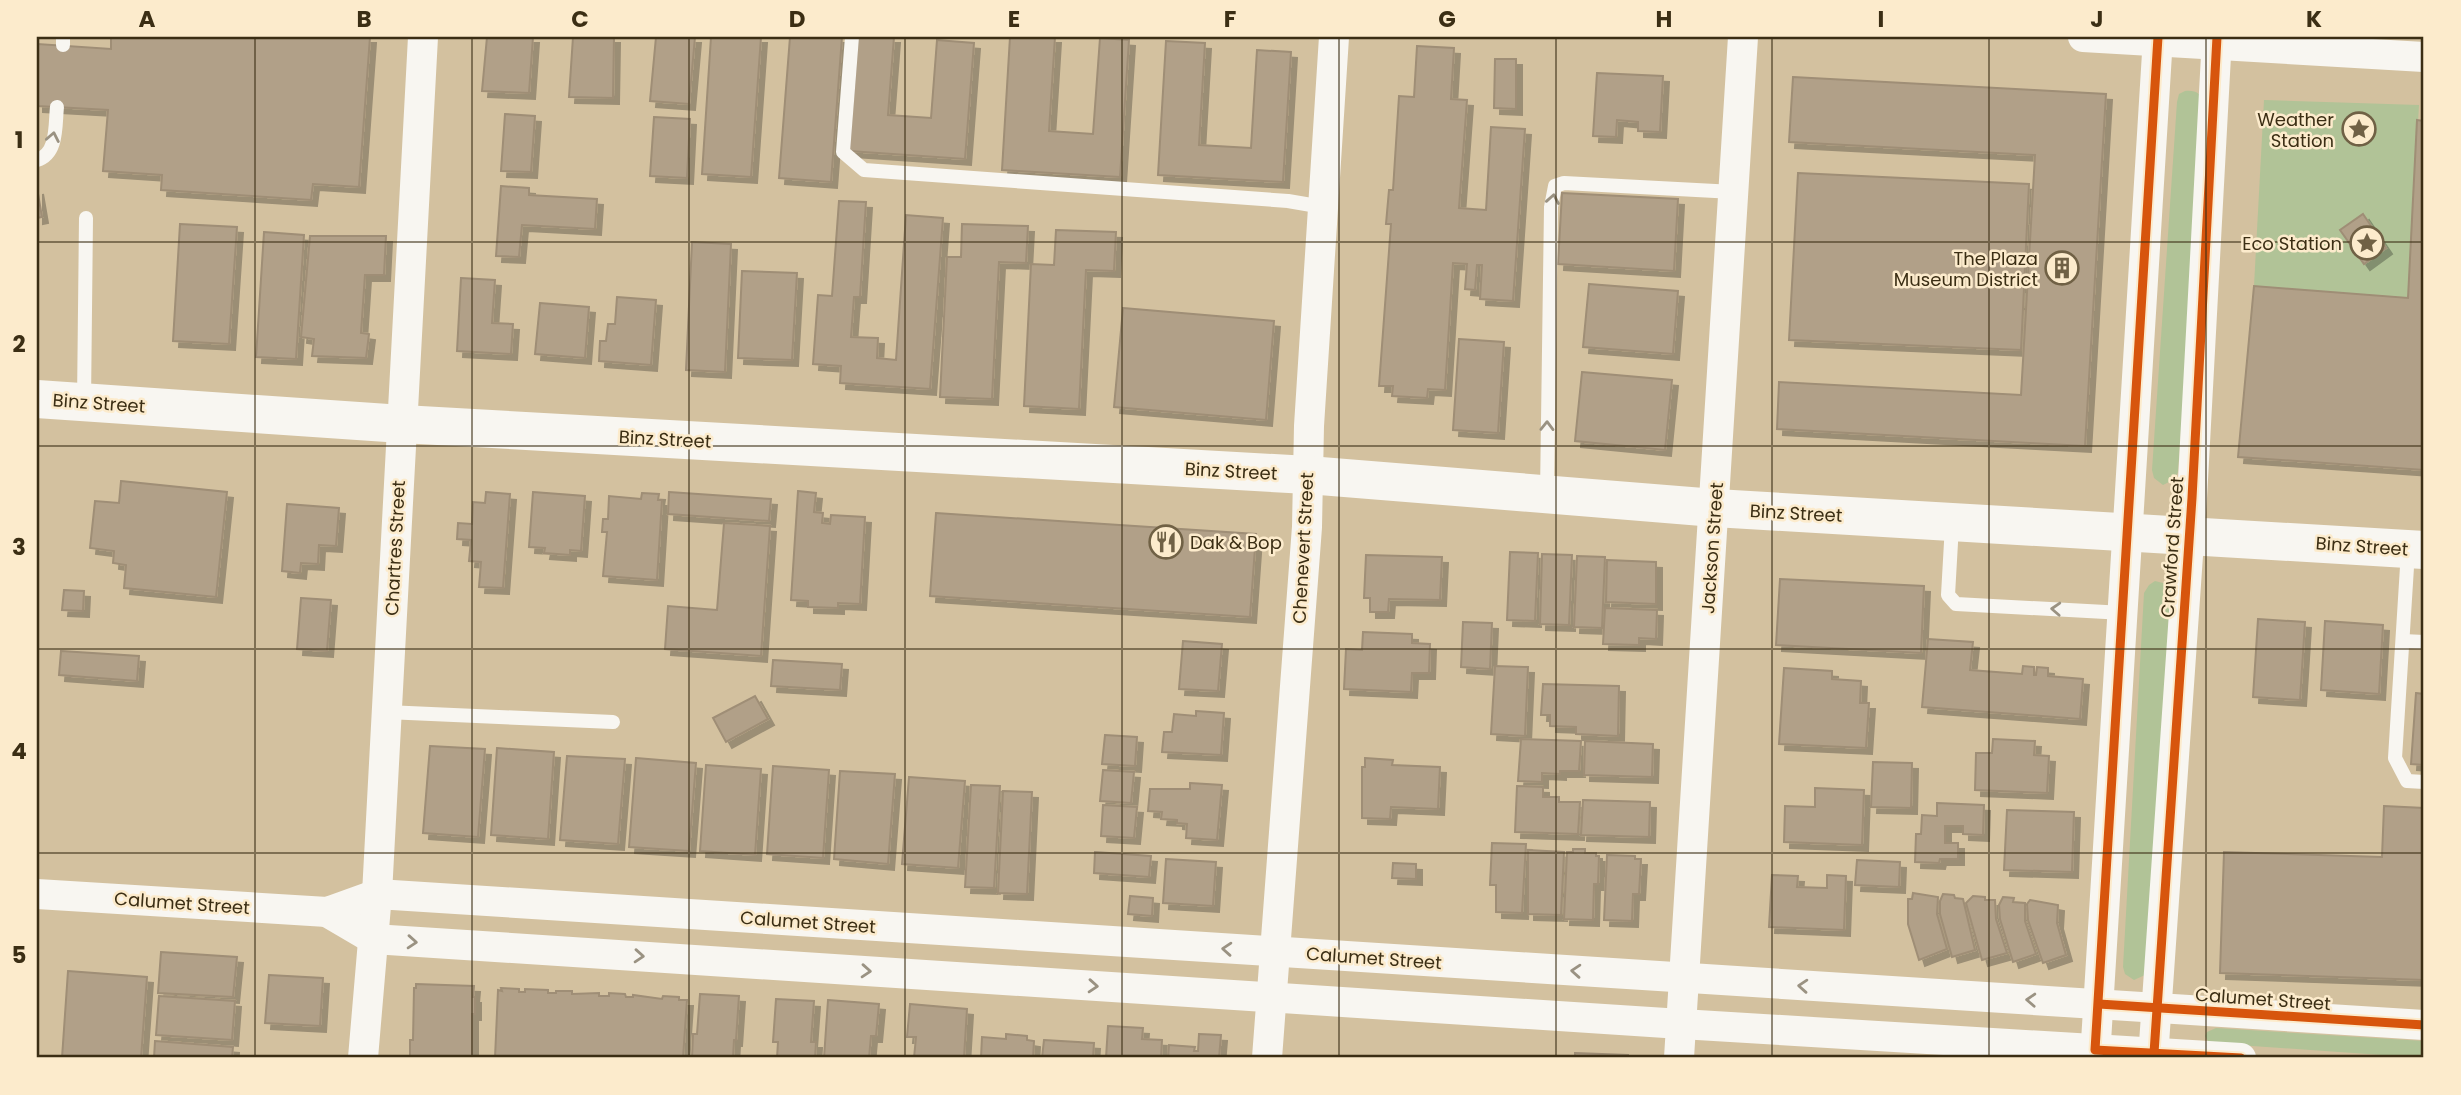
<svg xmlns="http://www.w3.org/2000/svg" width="2461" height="1095" font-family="Poppins,sans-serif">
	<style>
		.green { fill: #b1c397 }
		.building { fill: #b1a088; stroke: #9f8e76; stroke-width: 2; filter: url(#shadow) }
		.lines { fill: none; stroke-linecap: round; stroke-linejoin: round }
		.lane { stroke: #f8f6f1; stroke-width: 14 }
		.street { stroke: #f8f6f1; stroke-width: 30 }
		.secondary { stroke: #f8f6f1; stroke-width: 38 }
		.cycleway-casing { stroke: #fcebcc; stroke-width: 13 }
		.cycleway { stroke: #d7550d; stroke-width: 9 }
		.oneway { stroke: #9a9282 }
		.grid { fill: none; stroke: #3b2e14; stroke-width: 2; stroke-opacity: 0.55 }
		.labels { text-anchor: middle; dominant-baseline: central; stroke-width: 5; stroke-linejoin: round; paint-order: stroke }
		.poi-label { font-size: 18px; fill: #3b2e14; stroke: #fcebcc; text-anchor: end }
		.street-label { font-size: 18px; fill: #3b2e14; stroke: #fcebcc }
		.neatline { fill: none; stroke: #3b2e14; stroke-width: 2.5 }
		.grid-label { font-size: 23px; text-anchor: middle; font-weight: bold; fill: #3b2e14 }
	</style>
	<defs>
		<filter id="shadow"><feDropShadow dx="6" dy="6" stdDeviation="0" flood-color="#0004"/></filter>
	</defs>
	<rect width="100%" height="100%" fill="#d3c19f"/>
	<!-- green -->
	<g class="green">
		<path d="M2185 91C2196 90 2200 93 2204 103L2178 472 2175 479 2163 485 2154 478 2152 470 2177 102 2179 94Z"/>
		<path d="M2264 100 2419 105 2408 298 2254 286Z"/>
		<path d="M2155 581 2167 584 2171 589 2145 975 2134 980 2125 974 2123 967 2144 593 2149 585Z"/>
		<path d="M2216 1028 2424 1041V1058L2209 1043 2205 1036 2207 1032Z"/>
	</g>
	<!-- building -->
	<g class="building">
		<path d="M111 37H370L359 187 313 184 311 200 161 190 162 175 103 171 108 110 37 106V55L38 44 111 49Z"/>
		<path d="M487 37H533L529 93 482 91Z"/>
		<path d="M573 37H614L613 98 569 97Z"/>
		<path d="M656 37H695L689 104 650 101Z"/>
		<path d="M711 37H761L751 177 702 174Z"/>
		<path d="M790 37H842L831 182 779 178Z"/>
		<path d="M858 37H894L888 115 931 118 937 40 974 43 965 159 849 151Z"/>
		<path d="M1010 37H1055L1049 131 1093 134 1100 38 1129 40 1120 177 1002 170Z"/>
		<path d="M1166 41 1205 43 1199 145 1251 148 1257 50 1291 52 1283 182 1158 175Z"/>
		<path d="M1417 46 1454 48 1451 99 1467 100 1459 208 1486 210 1491 127 1525 129 1513 301 1480 299 1482 265H1477L1475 290 1465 289 1467 264 1453 263 1445 390 1428 389 1427 398 1392 396 1393 386H1379L1391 224H1386L1389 190H1393L1399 96 1414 97Z"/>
		<path d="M1495 59H1516V109L1494 108Z"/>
		<path d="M1597 73 1663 76 1660 132 1638 131V122L1617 120 1616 137 1593 136Z"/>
		<path d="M1793 77 2106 94 2085 446 1777 429 1779 382 2021 395 2035 155 1789 142Z"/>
		<path d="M505 114 535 116 531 172 501 171Z"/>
		<path d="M654 117 690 119 687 178 650 176Z"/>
		<path d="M2417 120 2424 121V470L2238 457 2254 286 2408 298Z"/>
		<path d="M1798 173 2029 184 2021 350 1789 340Z"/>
		<path d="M501 186 529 188V195L597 199 595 229 522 225 519 257 496 256Z"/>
		<path d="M37 188 42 217 37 218Z"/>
		<path d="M1562 193 1678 199 1674 271 1558 264Z"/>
		<path d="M839 201 866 202 860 297H854L851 337 878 338 877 358 896 360 906 215 943 218 930 389 840 383 841 366 813 364 818 295 832 296Z"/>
		<path d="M2363 214 2386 248 2364 264 2340 230Z"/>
		<path d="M180 224 237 227 229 344 173 341Z"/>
		<path d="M962 224 1028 226 1026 263 999 262 992 399 940 397 947 257H961Z"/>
		<path d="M1056 230 1116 232 1114 271 1086 270 1079 409 1024 406 1031 264 1054 265Z"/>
		<path d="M264 232 304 235 296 359 256 357Z"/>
		<path d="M310 236H386L384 275H365L361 333 369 334 366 358 312 356 314 339 301 337Z"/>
		<path d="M692 242 731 244 725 372 686 370Z"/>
		<path d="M742 271 797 273 792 360 738 358Z"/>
		<path d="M461 278 495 280 492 323 513 324 511 354 457 351Z"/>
		<path d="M1589 284 1678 291 1673 354 1583 347Z"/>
		<path d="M617 297 656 300 651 365 599 361 600 341H606L608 324H615Z"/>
		<path d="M540 303 589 307 585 358 535 354Z"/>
		<path d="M1123 308 1274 321 1266 420 1114 407Z"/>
		<path d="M1459 339 1504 342 1498 433 1453 430Z"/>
		<path d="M1582 372 1672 380 1665 450 1575 441Z"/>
		<path d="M121 481 227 492 216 597 124 588 126 565 113 563 114 551 90 548 95 501 119 503Z"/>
		<path d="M798 491 816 493 814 512 823 513 822 523 830 524 831 515 865 517 860 604 838 603V608L808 607V601L791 600Z"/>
		<path d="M486 492 510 494 503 588 479 587 481 562 469 561 471 540 457 539 458 523 472 524 473 502 485 503Z"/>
		<path d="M533 492 585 496 581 551 570 550V555L544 553 545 548 529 547Z"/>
		<path d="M669 492 771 499 769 521 668 514Z"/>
		<path d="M642 493 659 494 658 500H662L657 580 603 576 607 532H602L603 519H608L609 496 641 499Z"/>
		<path d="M287 504 339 508 336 546 319 545 318 564 301 563 300 573 282 571Z"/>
		<path d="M936 513 1256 534 1250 617 930 596Z"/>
		<path d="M724 523 770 526 761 656 665 649 668 606 717 610Z"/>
		<path d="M1510 552 1538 553 1535 621 1507 620Z"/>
		<path d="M1542 554 1572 555 1569 625 1540 624Z"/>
		<path d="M1366 555 1442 557 1440 600 1389 599 1388 612H1370V598H1364Z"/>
		<path d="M1577 556 1605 557 1602 628 1574 627Z"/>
		<path d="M1607 560 1656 562V604L1606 602Z"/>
		<path d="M1780 579 1924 586 1921 653 1776 645Z"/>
		<path d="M64 590 84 591 83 611 62 610Z"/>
		<path d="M301 598 331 600 327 651 297 649Z"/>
		<path d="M1605 608 1657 610 1656 639 1639 638V645L1603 644Z"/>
		<path d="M2258 619 2305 622 2300 700 2253 697Z"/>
		<path d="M2325 621 2383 625 2379 694 2321 690Z"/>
		<path d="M1463 622 1492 623 1490 669 1461 667Z"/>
		<path d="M1363 632 1412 634V643L1430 644 1429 673H1412L1411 692 1344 689 1346 649 1362 650Z"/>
		<path d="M1928 639 1973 642 1970 670 2022 674 2023 666 2034 667V675H2036L2037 667 2048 668V676L2083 679 2080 719 1922 707Z"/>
		<path d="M1183 641 1222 644 1218 691 1179 689Z"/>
		<path d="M61 651 139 656 137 681 59 675Z"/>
		<path d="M773 660 842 664 840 690 771 686Z"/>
		<path d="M1495 666 1528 667 1525 736 1491 734Z"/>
		<path d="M1784 668 1832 671V679L1861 681 1860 703H1869L1866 748 1779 744Z"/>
		<path d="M1543 684 1619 686 1618 736 1576 734V727L1550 726V715H1541Z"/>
		<path d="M2416 693 2424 694V765L2411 764Z"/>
		<path d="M755 696 768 719 726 742 713 718Z"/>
		<path d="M1196 711 1224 713 1221 755 1162 752 1164 732H1172L1174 714 1196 716Z"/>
		<path d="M1105 735 1137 737 1135 766 1102 764Z"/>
		<path d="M1521 739 1581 741 1579 771H1560V774L1542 773V782L1518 781Z"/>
		<path d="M1993 739 2035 741 2034 755 2049 756 2047 793 1975 790 1976 753H1992Z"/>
		<path d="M1585 741 1653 744 1652 777 1584 775Z"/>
		<path d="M430 746 485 749 478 837 423 833Z"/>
		<path d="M497 748 554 752 548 839 491 835Z"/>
		<path d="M567 756 625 759 618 844 560 840Z"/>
		<path d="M636 758 696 763 689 851 629 847Z"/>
		<path d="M1365 758 1393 760 1392 765 1440 767 1438 809 1391 807 1390 819 1362 818V767H1365Z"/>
		<path d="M1873 762 1912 763 1911 808 1871 807Z"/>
		<path d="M706 765 761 769 755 855 700 851Z"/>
		<path d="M773 766 829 770 823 858 767 854Z"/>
		<path d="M1103 770 1134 772 1131 803 1100 801Z"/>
		<path d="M840 771 895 774 888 864 834 859Z"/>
		<path d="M909 777 965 781 958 868 902 864Z"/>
		<path d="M1190 783 1222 785 1217 840 1186 838 1187 824 1177 823V820L1161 819 1162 812 1148 811 1150 789H1190Z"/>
		<path d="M971 785 1000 786 994 888 965 887Z"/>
		<path d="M1517 786 1543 787V797H1559V802H1580L1578 834 1515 832Z"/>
		<path d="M1815 788 1864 790 1862 845 1784 842 1785 806 1815 807Z"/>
		<path d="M1003 791 1032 792 1027 894 998 893Z"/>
		<path d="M1583 800 1650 802 1649 837 1581 835Z"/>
		<path d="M1937 803 1984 805 1983 835 1963 834V826H1945V843H1958V859H1940L1939 863 1915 862 1916 834H1921L1922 815 1937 816Z"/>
		<path d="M1103 805 1137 807 1134 838 1101 836Z"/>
		<path d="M2384 806 2424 808V980L2220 973 2224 852 2382 857Z"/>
		<path d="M2007 810 2074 812 2072 872 2004 870Z"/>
		<path d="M1492 843 1526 844 1522 913 1496 912V885H1490Z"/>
		<path d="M1573 849H1585V853H1596V856H1599L1598 884H1594L1593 920 1564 919 1567 852H1573Z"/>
		<path d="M1528 850 1564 852 1561 915 1528 914Z"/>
		<path d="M1095 852 1151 856 1149 877 1094 873Z"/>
		<path d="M1607 855 1635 856V859H1641L1639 894H1633L1632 921 1604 920Z"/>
		<path d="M1166 859 1216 862 1213 906 1163 903Z"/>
		<path d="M1857 860 1900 862 1899 887 1855 885Z"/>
		<path d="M1393 863 1416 864V879L1392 878Z"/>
		<path d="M1772 875 1798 876 1797 887 1827 888V875L1846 876 1844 930 1769 927Z"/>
		<path d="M1913 893 1938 897 1937 914 1947 949 1919 960 1908 924V899H1912Z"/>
		<path d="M1943 894 1954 895 1955 898 1963 899 1975 950 1952 957 1940 914V901Z"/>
		<path d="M1130 896 1153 898 1152 916 1128 914Z"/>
		<path d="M1973 896 1985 897V900H1995L1996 919 2007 953 1982 960 1966 903Z"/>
		<path d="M2003 897 2014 898 2013 902 2025 903V921L2036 954 2013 962 2000 919 1999 905Z"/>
		<path d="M2030 900 2058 905 2057 923 2066 955 2043 963 2028 920 2027 904Z"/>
		<path d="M161 952 237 957 233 997 158 993Z"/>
		<path d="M68 971 147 977 141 1058H62Z"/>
		<path d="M269 975 323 978 320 1026 265 1023Z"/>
		<path d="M416 984 474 986 473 997H475V1014H472V1058H410V1040H413L414 988H416Z"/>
		<path d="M501 988 519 989V992H525V989L548 990V993H556V991H572V994L599 993V996H609V993L625 994 626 997H633V995L662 999 663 996 679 997V1000H687L683 1058H495L498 990 502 991Z"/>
		<path d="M700 994 739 996 736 1040H734L733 1058H692L693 1034H697Z"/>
		<path d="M159 996 235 1001 232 1040 156 1035Z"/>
		<path d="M776 999 814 1001 811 1042H816L815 1058H777L778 1042H773Z"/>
		<path d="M828 1000 879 1004 876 1036H871L869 1058H824Z"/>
		<path d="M910 1004 967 1009 964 1058H914L916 1037H907Z"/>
		<path d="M1108 1026 1143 1028 1142 1039 1162 1040 1161 1058H1106Z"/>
		<path d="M1006 1034 1027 1036V1040L1034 1041 1033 1058H981L982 1037 1006 1039Z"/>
		<path d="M1199 1034 1221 1035 1219 1058H1168L1169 1045 1195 1047 1194 1051H1198Z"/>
		<path d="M1044 1040 1094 1043 1093 1058H1042Z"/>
		<path d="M155 1041 233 1047 232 1058H154Z"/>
		<path d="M1575 1053 1628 1055V1058H1575Z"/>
	</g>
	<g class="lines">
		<!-- lane -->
		<g class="lane">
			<path d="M852 37 843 152 864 170 1288 201 1323 207"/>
			<path d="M63 45V37"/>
			<path d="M37 160C58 154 55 125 57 107"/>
			<path d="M84 402 86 218"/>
			<path d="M1547 493 1551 207 1555 186 1564 183 1734 192"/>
			<path d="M1952 525 1948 595 1956 604 2124 613"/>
			<path d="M2408 551 2395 758 2407 781 2424 782"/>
			<path d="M2403 641 2424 642"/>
			<path d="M386 712 613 722"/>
		</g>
		<!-- street -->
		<g class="street">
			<path d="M2083 37 2424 57"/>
			<path d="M37 894 327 912 377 894 2424 1025"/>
			<path d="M327 912 373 939 1681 1024 2241 1058"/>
			<path d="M363 1058 377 894 423 37"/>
			<path d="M1267 1058 1307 527 1309 426 1334 37"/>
			<path d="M1679 1058 1743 37"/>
			<path d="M2095 1058 2158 37"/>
			<path d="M2153 1058 2192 498 2217 37"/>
		</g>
		<!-- secondary -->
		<path class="secondary" d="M37 399 402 424 1308 475 1715 508 2424 550"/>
		<defs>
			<g id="cycleway">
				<path d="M2158 37 2095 1050 2241 1058"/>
				<path d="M2099 1004 2424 1025"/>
				<path d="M2154 1053 2192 498 2217 37"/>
			</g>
		</defs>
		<!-- cycleway casing -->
		<use href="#cycleway" class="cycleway-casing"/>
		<!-- cycleway -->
		<use href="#cycleway" class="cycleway"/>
	</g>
	<!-- one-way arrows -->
	<defs><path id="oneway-chevron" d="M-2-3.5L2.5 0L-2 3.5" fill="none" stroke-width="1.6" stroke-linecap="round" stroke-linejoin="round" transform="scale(1.75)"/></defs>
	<g class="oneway">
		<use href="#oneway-chevron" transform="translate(53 137) rotate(-79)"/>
		<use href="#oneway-chevron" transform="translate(1553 199) rotate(-80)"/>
		<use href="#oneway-chevron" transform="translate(1547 426) rotate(-89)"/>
		<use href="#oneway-chevron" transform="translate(2056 609) rotate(-177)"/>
		<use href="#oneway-chevron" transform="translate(412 942) rotate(4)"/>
		<use href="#oneway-chevron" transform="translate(1227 949) rotate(-176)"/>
		<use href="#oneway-chevron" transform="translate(639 956) rotate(4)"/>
		<use href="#oneway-chevron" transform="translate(866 971) rotate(4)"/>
		<use href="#oneway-chevron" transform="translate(1576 971) rotate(-176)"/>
		<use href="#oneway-chevron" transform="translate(1093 986) rotate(4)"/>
		<use href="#oneway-chevron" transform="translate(1803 986) rotate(-176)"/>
		<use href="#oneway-chevron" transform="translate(2031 1000) rotate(-177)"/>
	</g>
	<!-- grid -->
	<path class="grid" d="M255 37V1058M472 37V1058M689 37V1058M905 37V1058M1122 37V1058M1339 37V1058M1556 37V1058M1772 37V1058M1989 37V1058M2206 37V1058M37 242H2424M37 446H2424M37 649H2424M37 853H2424"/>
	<!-- icons -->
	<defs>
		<symbol id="sight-ring" viewBox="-11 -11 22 22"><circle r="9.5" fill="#fcebcc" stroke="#706145" stroke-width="1.5"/><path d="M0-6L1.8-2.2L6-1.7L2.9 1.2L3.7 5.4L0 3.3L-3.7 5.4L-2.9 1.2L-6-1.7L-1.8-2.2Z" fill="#706145"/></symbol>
		<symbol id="building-ring" viewBox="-11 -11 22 22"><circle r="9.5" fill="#fcebcc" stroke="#706145" stroke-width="1.5"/><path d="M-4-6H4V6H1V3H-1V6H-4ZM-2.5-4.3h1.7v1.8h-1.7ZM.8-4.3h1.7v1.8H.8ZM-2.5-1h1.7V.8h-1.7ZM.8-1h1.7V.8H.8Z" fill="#706145"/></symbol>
		<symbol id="restaurant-ring" viewBox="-11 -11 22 22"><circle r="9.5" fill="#fcebcc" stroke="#706145" stroke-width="1.5"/><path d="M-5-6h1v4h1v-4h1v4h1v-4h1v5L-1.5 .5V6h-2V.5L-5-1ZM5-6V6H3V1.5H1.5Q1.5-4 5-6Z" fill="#706145"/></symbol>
	</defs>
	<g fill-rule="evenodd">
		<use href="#sight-ring" x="2340" y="110" width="38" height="38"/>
		<use href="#sight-ring" x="2348" y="224" width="38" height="38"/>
		<use href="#building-ring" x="2043" y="249" width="38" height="38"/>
		<use href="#restaurant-ring" x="1147" y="523" width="38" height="38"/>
	</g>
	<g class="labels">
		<!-- poi labels -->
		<g class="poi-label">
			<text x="2334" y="119">Weather<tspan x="2334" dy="21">Station</tspan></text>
			<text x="2342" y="243">Eco Station</text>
			<text x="2038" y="258">The Plaza<tspan x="2038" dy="21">Museum District</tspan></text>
			<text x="1190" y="542" text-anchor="start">Dak &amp; Bop</text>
		</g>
		<!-- street labels -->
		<g class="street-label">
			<text transform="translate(99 403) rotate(4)">Binz Street</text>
			<text transform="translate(665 439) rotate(3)">Binz Street</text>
			<text transform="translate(1231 471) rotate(3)">Binz Street</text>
			<text transform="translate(1796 513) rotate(3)">Binz Street</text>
			<text transform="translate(2362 546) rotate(4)">Binz Street</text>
			<text transform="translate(2172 547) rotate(-86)">Crawford Street</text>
			<text transform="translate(395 548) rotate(-87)">Chartres Street</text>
			<text transform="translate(1303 548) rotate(-87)">Chenevert Street</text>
			<text transform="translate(1712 548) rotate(-86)">Jackson Street</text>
			<text transform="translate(182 903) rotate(4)">Calumet Street</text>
			<text transform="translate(808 922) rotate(4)">Calumet Street</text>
			<text transform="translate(1374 958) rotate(4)">Calumet Street</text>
			<text transform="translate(2263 999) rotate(4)">Calumet Street</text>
		</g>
	</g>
	<!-- border -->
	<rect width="2461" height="1095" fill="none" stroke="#fcebcc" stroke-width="77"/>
	<rect x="38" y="38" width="2384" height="1018" class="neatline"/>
	<g class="grid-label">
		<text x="147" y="27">A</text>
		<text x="364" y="27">B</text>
		<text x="580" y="27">C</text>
		<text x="797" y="27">D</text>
		<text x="1014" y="27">E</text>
		<text x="1230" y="27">F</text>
		<text x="1447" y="27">G</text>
		<text x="1664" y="27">H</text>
		<text x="1881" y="27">I</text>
		<text x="2097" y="27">J</text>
		<text x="2314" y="27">K</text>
		<text x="19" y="148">1</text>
		<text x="19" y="352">2</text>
		<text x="19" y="555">3</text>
		<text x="19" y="759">4</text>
		<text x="19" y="963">5</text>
	</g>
</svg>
